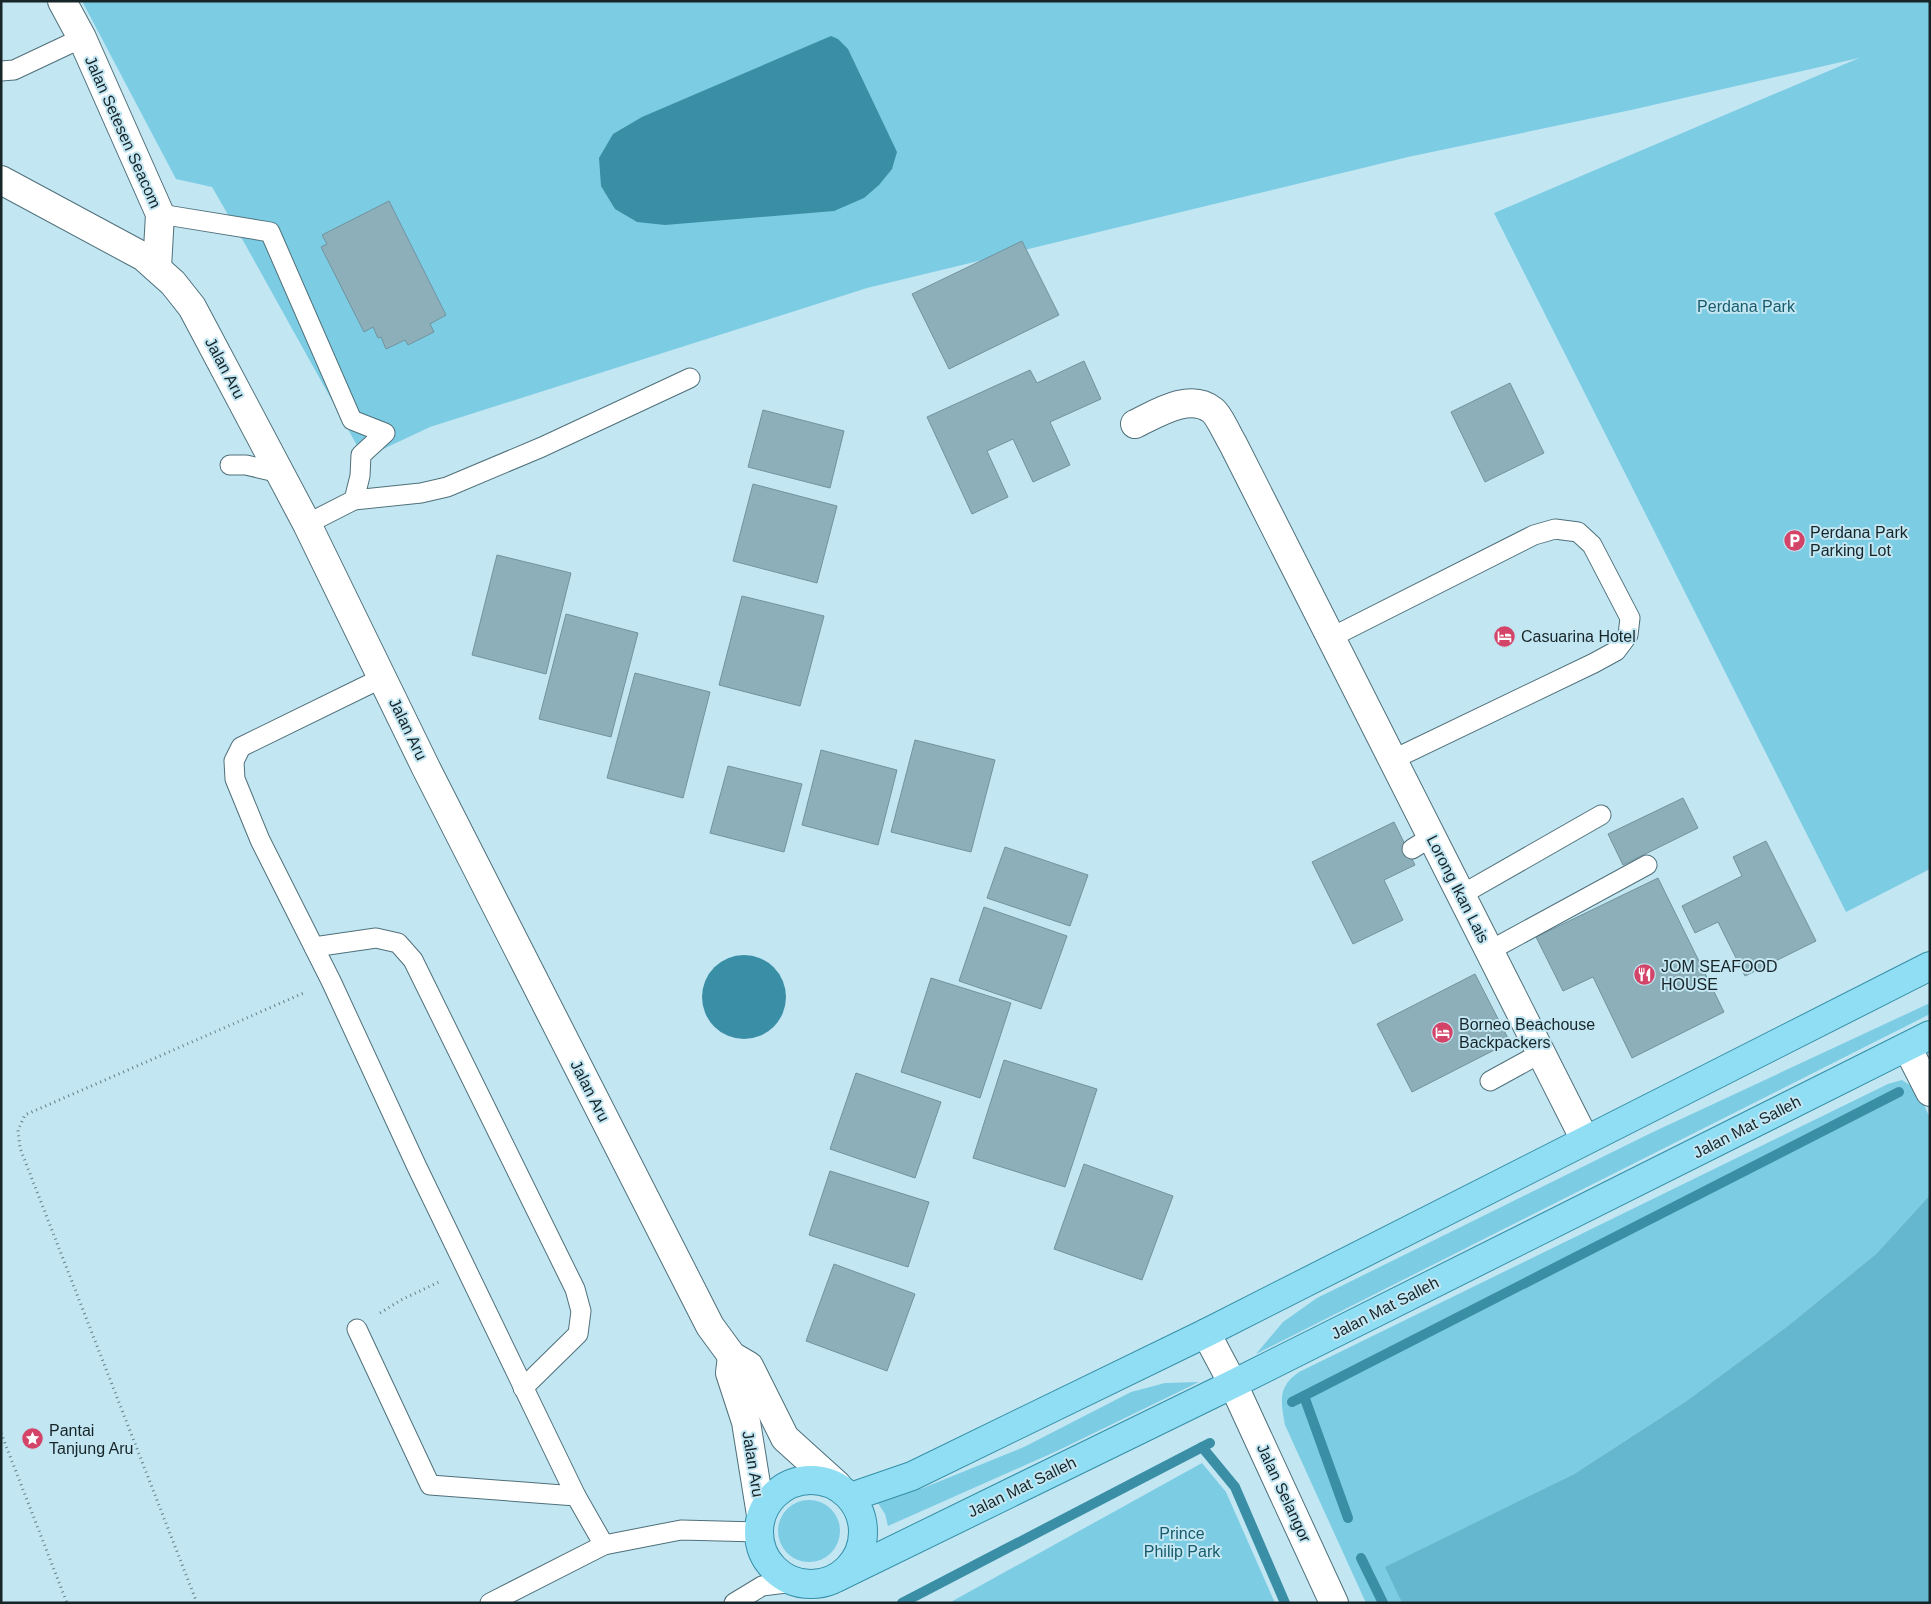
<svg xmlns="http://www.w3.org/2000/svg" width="1931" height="1604" font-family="Helvetica,sans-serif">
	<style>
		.green { fill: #7ccce4 }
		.forest { fill: #65b7cf }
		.water { fill: #3a8ea5 }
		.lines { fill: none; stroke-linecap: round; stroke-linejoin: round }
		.stream { stroke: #3a8ea5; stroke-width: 10 }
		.building { fill: #8cafba; stroke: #71939e }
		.lane-casing { stroke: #4f707a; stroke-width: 21 }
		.street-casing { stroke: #4f707a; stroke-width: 30 }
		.primary-casing { stroke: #358fa7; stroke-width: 30 }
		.path { stroke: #678087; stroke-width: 3; stroke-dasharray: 1 4; stroke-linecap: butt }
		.lane { stroke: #fff; stroke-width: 19 }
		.street { stroke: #fff; stroke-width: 28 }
		.primary { stroke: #8fdef3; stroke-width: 28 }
		.labels { text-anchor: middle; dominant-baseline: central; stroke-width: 4; stroke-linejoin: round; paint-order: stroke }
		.street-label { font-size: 16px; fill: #172529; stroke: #c2e6f2 }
		.park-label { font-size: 16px; fill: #175b6c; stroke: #c2e6f2 }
		.poi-label { font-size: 16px; fill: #172529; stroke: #c2e6f2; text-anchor: start }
	</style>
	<rect width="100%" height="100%" fill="#c2e6f2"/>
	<!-- green -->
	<g class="green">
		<path d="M82 1H1930V869L1846 912 1494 213 1859 58 1631 110 1408 157 867 288 430 427 364 458 245 244 212 187 176 179Z"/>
		<path d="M1930 1003V1014L1256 1354 1283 1322 1317 1298 1651 1133Z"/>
		<path d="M1902 1080 1917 1090 1930 1118V1195L1876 1254 1789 1325 1685 1402 1574 1474 1386 1567 1402 1603H1366L1285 1425C1281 1402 1277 1387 1299 1372L1888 1084Z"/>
		<path d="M1199 1382 1057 1451 888 1526 885 1514 876 1500 923 1488 1024 1447 1131 1392 1165 1383Z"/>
		<path d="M1202 1463 1226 1492 1275 1603H949Z"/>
		<circle cx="809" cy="1531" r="31"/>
	</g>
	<!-- forest -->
	<path class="forest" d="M1930 1195V1603H1402L1385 1567 1574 1474 1685 1402 1789 1325 1876 1254Z"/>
	<!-- water -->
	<g class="water">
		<path d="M831 36 838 39 848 49 897 152 892 169 879 185 864 198 834 211 665 225 637 222 615 209 601 186 599 158 613 134 642 117Z"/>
		<circle cx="744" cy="997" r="42"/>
	</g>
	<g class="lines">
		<!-- stream -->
		<g class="stream">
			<path d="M1304 1396 1348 1518"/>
			<path d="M1292 1402 1899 1092"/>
			<path d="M1202 1447 1235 1487 1285 1603"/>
			<path d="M1361 1558 1383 1603"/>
			<path d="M902 1603 1210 1443"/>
		</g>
	</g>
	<!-- building -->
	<g class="building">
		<path d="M389 201 446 315 430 324 434 332 408 345 405 340 386 349 381 337 378 338 373 327 364 332 321 247 327 244 322 235Z"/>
		<path d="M1022 241 1059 315 949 369 912 294Z"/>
		<path d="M1084 361 1101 399 1050 422 1070 465 1033 482 1013 439 987 451 1008 497 972 514 927 417 1030 370 1037 383Z"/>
		<path d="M1510 383 1544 453 1485 482 1451 412Z"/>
		<path d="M763 410 844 431 830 488 748 467Z"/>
		<path d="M753 484 837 506 817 583 733 561Z"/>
		<path d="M497 555 571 573 546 674 472 655Z"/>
		<path d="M742 596 824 616 800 706 719 685Z"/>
		<path d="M566 614 638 633 611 737 539 719Z"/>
		<path d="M635 673 710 692 683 798 607 778Z"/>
		<path d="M915 740 995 760 971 852 891 832Z"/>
		<path d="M821 750 897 770 878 845 802 825Z"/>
		<path d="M728 766 802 784 784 852 710 833Z"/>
		<path d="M1683 798 1698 828 1623 865 1608 834Z"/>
		<path d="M1394 822 1415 865 1384 880 1403 920 1353 944 1312 862Z"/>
		<path d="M1766 841 1816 941 1745 976 1718 922 1695 933 1682 906 1742 876 1733 857Z"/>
		<path d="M1005 847 1088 875 1070 926 987 898Z"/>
		<path d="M1658 878 1724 1012 1632 1058 1593 977 1563 991 1536 937Z"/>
		<path d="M984 907 1067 936 1041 1009 959 981Z"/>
		<path d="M1475 974 1510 1042 1412 1092 1377 1024Z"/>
		<path d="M931 978 1011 1003 980 1098 901 1072Z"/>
		<path d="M1004 1060 1097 1089 1065 1187 973 1158Z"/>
		<path d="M856 1073 941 1102 915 1178 830 1149Z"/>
		<path d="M1084 1164 1173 1196 1142 1280 1054 1249Z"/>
		<path d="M830 1171 929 1202 908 1267 809 1235Z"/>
		<path d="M834 1264 915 1294 887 1371 806 1341Z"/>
	</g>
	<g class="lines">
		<defs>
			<g id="lane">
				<path d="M1 71 14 70 82 38"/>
				<path d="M160 214 270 232 352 420 385 433 361 455 360 476 354 500 307 524"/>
				<path d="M230 465H246L280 473"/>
				<path d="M354 500 421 493 447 487 542 447 690 378"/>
				<path d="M1330 638 1534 535 1555 529 1578 532 1592 545 1630 618 1628 635 1616 651 1594 663 1392 760"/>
				<path d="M382 678 241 747 234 761 235 779 260 840 331 981 417 1167 576 1496 604 1545"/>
				<path d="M1412 849 1431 837"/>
				<path d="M1461 895 1601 815"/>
				<path d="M314 947 376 938 398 943 413 960 575 1289 581 1311 578 1334 523 1388"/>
				<path d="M1489 951 1647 865"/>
				<path d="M1490 1081 1541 1053"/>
				<path d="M357 1329 430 1485 576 1496"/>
				<path d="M490 1603 604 1545 681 1530 758 1532"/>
				<path d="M734 1603 762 1586 794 1582"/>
			</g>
			<g id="street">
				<path d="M62 1 82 38 160 214 157 268"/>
				<path d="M1 180 144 257 173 283 192 307 307 524 426 768 710 1326 732 1356 749 1366 785 1438 837 1485"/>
				<path d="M1135 424C1156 414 1190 392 1212 410 1219 415 1228 436 1233 444L1585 1140"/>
				<path d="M1907 1047 1930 1092"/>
				<path d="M1206 1333 1233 1384 1334 1603"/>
				<path d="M732 1356 730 1373 746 1422 761 1515"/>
			</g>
			<g id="primary">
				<circle cx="811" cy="1532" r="52"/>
				<path d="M851 1497 912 1476 1206 1333 1930 966"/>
				<path d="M838 1577 1233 1384 1930 1035"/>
			</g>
		</defs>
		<!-- lane casing -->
		<use href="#lane" class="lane-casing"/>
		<!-- street casing -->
		<use href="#street" class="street-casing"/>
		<!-- primary casing -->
		<use href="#primary" class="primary-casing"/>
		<!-- path -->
		<g class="path">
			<path d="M380 1313 401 1300 441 1281"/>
			<path d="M1 1433 67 1603"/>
			<path d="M197 1603 20 1148 18 1130 25 1115 306 992"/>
		</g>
		<!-- lane -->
		<use href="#lane" class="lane"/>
		<!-- street -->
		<use href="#street" class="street"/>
		<!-- primary -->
		<use href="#primary" class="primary"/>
	</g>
	<!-- icons -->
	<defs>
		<symbol id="parking-disc" viewBox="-11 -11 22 22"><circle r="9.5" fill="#d34468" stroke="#c2e6f2"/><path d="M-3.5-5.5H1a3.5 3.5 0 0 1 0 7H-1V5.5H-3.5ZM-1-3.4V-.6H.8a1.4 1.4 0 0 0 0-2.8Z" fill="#fff"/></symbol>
		<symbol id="hotel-disc" viewBox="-11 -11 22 22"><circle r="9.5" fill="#d34468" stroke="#c2e6f2"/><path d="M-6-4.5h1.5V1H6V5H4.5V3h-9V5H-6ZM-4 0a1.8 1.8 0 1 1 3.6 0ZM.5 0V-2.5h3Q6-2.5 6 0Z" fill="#fff"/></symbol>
		<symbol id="restaurant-disc" viewBox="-11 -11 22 22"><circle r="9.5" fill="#d34468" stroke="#c2e6f2"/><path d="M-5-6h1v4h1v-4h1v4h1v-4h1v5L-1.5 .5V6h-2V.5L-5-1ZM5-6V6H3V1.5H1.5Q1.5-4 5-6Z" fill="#fff"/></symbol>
		<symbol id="sight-disc" viewBox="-11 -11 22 22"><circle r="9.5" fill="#d34468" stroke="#c2e6f2"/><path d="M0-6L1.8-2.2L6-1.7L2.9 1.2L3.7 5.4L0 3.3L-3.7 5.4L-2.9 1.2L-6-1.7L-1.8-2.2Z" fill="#fff"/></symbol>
	</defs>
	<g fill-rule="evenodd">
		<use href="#parking-disc" x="1782" y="528" width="25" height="25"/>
		<use href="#hotel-disc" x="1492" y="624" width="25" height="25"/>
		<use href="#restaurant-disc" x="1632" y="962" width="25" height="25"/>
		<use href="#hotel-disc" x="1430" y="1020" width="25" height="25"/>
		<use href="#sight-disc" x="20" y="1426" width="25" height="25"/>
	</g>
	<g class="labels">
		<!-- street labels -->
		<g class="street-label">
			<text transform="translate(123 132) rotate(66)">Jalan Setesen Seacom</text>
			<text transform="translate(225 368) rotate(62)">Jalan Aru</text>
			<text transform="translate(408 729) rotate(64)">Jalan Aru</text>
			<text transform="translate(1458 889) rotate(63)">Lorong Ikan Lais</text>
			<text transform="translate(590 1091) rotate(63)">Jalan Aru</text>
			<text transform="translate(1747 1127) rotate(-27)">Jalan Mat Salleh</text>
			<text transform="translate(1385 1308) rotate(-27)">Jalan Mat Salleh</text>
			<text transform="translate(753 1464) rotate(81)">Jalan Aru</text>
			<text transform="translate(1022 1487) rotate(-26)">Jalan Mat Salleh</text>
			<text transform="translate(1284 1493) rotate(65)">Jalan Selangor</text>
		</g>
		<!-- park labels -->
		<g class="park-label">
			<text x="1746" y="306">Perdana Park</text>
			<text x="1182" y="1533">Prince<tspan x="1182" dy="18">Philip Park</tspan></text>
		</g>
		<!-- poi labels -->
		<g class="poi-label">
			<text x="1810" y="532">Perdana Park<tspan x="1810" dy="18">Parking Lot</tspan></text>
			<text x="1521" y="636">Casuarina Hotel</text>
			<text x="1661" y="966">JOM SEAFOOD<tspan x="1661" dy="18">HOUSE</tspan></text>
			<text x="1459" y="1024">Borneo Beachouse<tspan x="1459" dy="18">Backpackers</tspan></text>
			<text x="49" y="1430">Pantai<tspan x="49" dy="18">Tanjung Aru</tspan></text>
		</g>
	</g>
	<!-- border -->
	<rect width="1931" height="1604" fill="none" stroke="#172529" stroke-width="5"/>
</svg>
